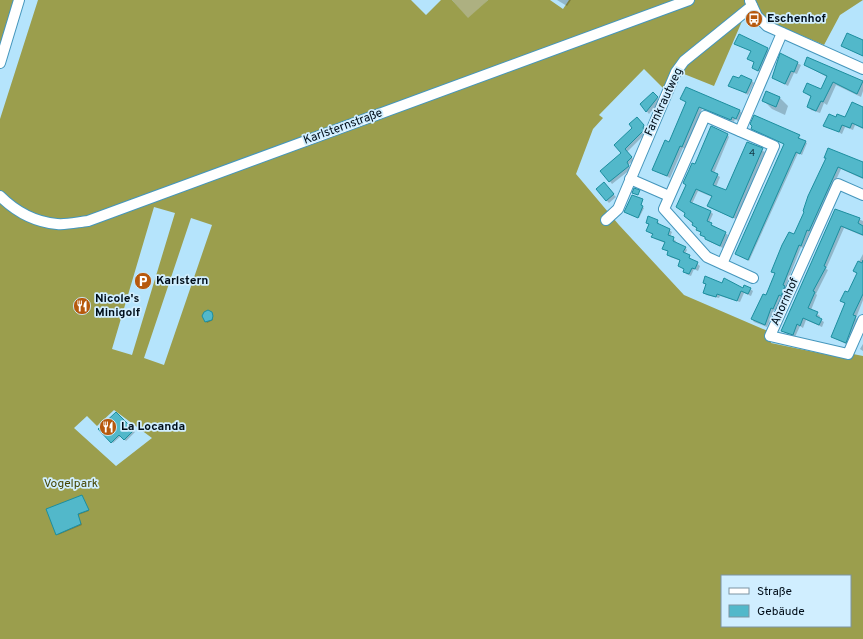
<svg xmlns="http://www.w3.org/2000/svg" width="863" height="639" font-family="Overpass,sans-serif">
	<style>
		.green { fill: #adb081 }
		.forest { fill: #9b9e4d; fill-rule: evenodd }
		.shadow { fill: #0003 }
		.building { fill: #52b8ca; stroke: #1c8e9f }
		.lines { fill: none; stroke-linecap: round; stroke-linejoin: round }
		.minor-casing { stroke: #4596bc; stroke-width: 12 }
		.minor { stroke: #fff; stroke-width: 10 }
		.labels { text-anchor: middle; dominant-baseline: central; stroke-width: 3.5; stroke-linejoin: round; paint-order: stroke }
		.number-label { font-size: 10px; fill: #143845 }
		.poi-label { font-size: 12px; font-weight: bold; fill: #000e19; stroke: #d0eeff; text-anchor: start }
		.street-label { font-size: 12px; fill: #000e19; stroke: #d0eeff }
		.park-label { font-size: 12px; fill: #454604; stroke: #d0eeff }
	</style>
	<rect width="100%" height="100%" fill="#b5e4fc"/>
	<!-- green -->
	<path class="green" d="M452 0H488L468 19Z"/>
	<!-- forest -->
	<g class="forest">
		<path d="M0 0H19L0 63Z"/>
		<path d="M38 0H411L426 15 441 0H452L468 18 488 0H550L563 9 569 0H863L840 15 824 45 746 12 714 86 674 70 665 90 644 69 599 115 603 118 593 129 576 174 619 225 684 295 770 332 771 343 848 359 853 354 863 356V639H0V119ZM154 207 175 213 132 355 112 349ZM191 218 212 225 164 365 144 358ZM114 410 152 438 116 466 74 428 87 416 97 426ZM722 576H850V626H722Z"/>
	</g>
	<!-- shadow -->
	<g class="shadow">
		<path d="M557 0H571L567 6Z"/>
		<path d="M739 35 771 52 761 73 753 68 755 63 748 59 752 52 736 44Z"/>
		<path d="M863 41V56L842 46Z"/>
		<path d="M781 55 801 65 797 74 794 73 788 86 773 78Z"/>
		<path d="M805 65 863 82V91L861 97 836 85 827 105 824 103 820 113 811 110 808 106 812 98 804 92 822 90 827 77Z"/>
		<path d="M751 80 754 83 748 95 730 85Z"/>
		<path d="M653 93 660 101 649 114 641 105Z"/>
		<path d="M780 98 788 106 785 115 772 109 763 100Z"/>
		<path d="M682 99 739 110 742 113 738 121 735 119 734 122 702 109 685 149 683 148 670 178 654 170 670 143 687 103Z"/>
		<path d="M836 118 863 119V129L855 125 853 130 845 127 842 134 825 125Z"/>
		<path d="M637 119 646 129 644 131 646 133 627 152 634 160 628 165 631 169 612 184 602 171 622 153Z"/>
		<path d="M752 129 799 136 800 139 807 143 802 155 798 153 749 261 736 254 785 144Z"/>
		<path d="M727 134 729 137 714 173 720 177 716 187 727 192 748 143 765 152 736 219 710 208 708 206 712 197 698 191 692 204 711 212 713 214 709 223 728 235 723 248 708 241 689 220 686 185 684 183 695 165Z"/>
		<path d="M827 159 863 163V179L841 169 812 233 810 232 803 248 801 247 785 288 787 289 776 311 774 310 767 327 754 322 752 319 767 296 775 274 773 272 795 235Z"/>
		<path d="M604 184 616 197 609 203 597 190Z"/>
		<path d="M642 200 641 206 644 208 639 218 626 213Z"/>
		<path d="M836 210 863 221V236L844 228 826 269 828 270 816 294 817 295 811 310 820 316 819 319 824 322 822 327 806 320 803 328 800 326 795 337 785 333 783 331Z"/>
		<path d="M649 218 658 221 659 225 669 230 672 232 670 237 676 241 675 243 685 247 687 250 685 254 700 266 698 271 694 269 691 276 686 274 685 270 679 266 681 261 670 257 668 254 669 252 663 248 665 243 655 239 653 235 647 231 650 226 647 223Z"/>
		<path d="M863 254V300L856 318 858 320 848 345 832 337 845 304 841 301 849 294 858 274 854 271Z"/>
		<path d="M704 282 723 284 743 289H750L753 291 751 296 744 293 740 302 720 296 719 298 706 295 704 292 706 285Z"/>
		<path d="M212 314 213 320 207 323 204 316Z"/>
		<path d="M863 344V351L860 349Z"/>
		<path d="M116 413 135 432 126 441 121 436 113 443 99 429Z"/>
		<path d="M82 496 89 511 78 515 82 525 58 535Z"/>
	</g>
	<!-- building -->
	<g class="building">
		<path d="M847 33 863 40V56L841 46Z"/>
		<path d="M739 34 768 48 758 71 752 68 754 62 747 59 751 51 734 44Z"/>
		<path d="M780 53 798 62 794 72 791 71 785 84 772 78Z"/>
		<path d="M807 57 863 81 857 94 833 82 823 102 821 101 816 111 807 107 811 96 803 92 807 83 821 89 827 76 804 65Z"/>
		<path d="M741 75 752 80 746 93 728 86 733 76 739 78Z"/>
		<path d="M686 87 740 110 736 119 732 117 731 120 699 107 682 147 680 146 667 176 652 170 665 140 669 142 686 102 680 99Z"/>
		<path d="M766 91 780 97 776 107 762 101Z"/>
		<path d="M653 92 658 97 646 112 640 104Z"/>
		<path d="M852 102 863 107V128L852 123 850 128 842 125 839 132 823 126 829 114 836 117 837 114 845 117Z"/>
		<path d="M754 115 800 135 798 138 806 141 800 154 796 152 748 260 735 254 784 144 751 129 752 126 750 124Z"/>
		<path d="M637 117 644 125 643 128 644 130 625 149 632 157 627 162 629 166 609 182 600 171 621 153 614 145 632 128 629 124Z"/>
		<path d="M711 126 728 134 711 171 718 174 713 185 726 190 747 142 763 148 733 218 707 206 712 196 696 189 690 202 711 211 707 221 712 223 711 225 726 232 720 246 705 239V237L700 235 701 232 696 230 697 228 692 225 693 223 684 216 685 213 676 207 686 185 683 183 689 170 692 163 695 164Z"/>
		<path d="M828 148 863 162V178L838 167 809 231 807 230 801 246 799 245 783 285 785 286 781 296 779 295 773 309 771 308 765 325 751 319 763 294 766 295 775 273 771 272 782 245 789 232 794 234 804 212 803 211 808 196 826 158H824Z"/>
		<path d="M604 182 614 194 606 201 596 189Z"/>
		<path d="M634 188 640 190 638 195 632 193Z"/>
		<path d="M632 195 643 199 641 205 643 206 638 218 624 212Z"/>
		<path d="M835 209 860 218 858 223 863 226V235L841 226 824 266 826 267 813 291 815 292 808 308 818 312 816 316 822 319 819 325 803 318 800 326 797 324 793 335 781 331Z"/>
		<path d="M648 216 658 220 657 223 670 229 668 235 674 237 673 241 686 247 683 252 690 255 689 258 698 262 695 269 692 268 689 274 683 272 684 269 678 266 680 260 667 255 668 251 662 249 665 242 651 237 653 234 646 231 649 224 646 223Z"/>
		<path d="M863 260V294L853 315 856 316 846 343 831 337 845 303 840 301 845 291 848 292 857 273 853 271 858 261 862 263Z"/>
		<path d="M705 276 722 283 724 278 743 288 744 285 751 288 748 294 741 291 737 301 717 294 716 297 709 295 703 293 706 284 703 283Z"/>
		<path d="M208 310 212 312 213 316 212 320 205 322 202 316 204 312Z"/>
		<path d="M116 412 134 430 124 440 119 435 111 443 98 429Z"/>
		<path d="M82 495 89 510 78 514 81 524 56 535 46 509Z"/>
	</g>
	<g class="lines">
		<defs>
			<g id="minor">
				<path d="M750 1 757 16 767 26 863 69"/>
				<path d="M0 63 19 0"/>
				<path d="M740 131 782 33"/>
				<path d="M630 179 669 196"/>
				<path d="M863 195 838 184 770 336 848 354 863 320"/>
				<path d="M0 196C15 211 35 222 57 224 67 225 78 222 88 221L689 0"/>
				<path d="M606 220 618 209 676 72 684 61 752 6"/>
				<path d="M722 264 774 146 705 116 664 209 707 257 753 278"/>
			</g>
		</defs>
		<!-- minor casing -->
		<use href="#minor" class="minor-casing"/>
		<!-- minor -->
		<use href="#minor" class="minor"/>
	</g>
	<!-- icons -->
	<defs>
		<symbol id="bus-disc" viewBox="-11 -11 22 22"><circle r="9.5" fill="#b7590d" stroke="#d0eeff"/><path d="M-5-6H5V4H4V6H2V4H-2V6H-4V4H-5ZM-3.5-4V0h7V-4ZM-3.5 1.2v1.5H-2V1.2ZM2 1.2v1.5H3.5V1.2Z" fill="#fff"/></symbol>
		<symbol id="parking-disc" viewBox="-11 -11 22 22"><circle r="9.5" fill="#b7590d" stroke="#d0eeff"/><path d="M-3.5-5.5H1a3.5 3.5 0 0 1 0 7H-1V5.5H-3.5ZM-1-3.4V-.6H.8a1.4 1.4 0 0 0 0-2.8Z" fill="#fff"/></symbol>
		<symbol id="restaurant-disc" viewBox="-11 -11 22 22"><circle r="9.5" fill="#b7590d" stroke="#d0eeff"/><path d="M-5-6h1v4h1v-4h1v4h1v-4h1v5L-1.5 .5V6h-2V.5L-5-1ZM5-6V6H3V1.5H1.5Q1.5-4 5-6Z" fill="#fff"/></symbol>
	</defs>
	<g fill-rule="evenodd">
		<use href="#bus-disc" x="744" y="9" width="20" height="20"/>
		<use href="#parking-disc" x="133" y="271" width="20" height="20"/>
		<use href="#restaurant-disc" x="72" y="296" width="20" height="20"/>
		<use href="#restaurant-disc" x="98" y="417" width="20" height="20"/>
	</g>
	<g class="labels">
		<!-- number labels -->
		<g class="number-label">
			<text x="752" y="153">4</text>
		</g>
		<!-- poi labels -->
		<g class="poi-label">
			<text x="767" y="19">Eschenhof</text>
			<text x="156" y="281">Karlstern</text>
			<text x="95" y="299">Nicole's<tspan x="95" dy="14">Minigolf</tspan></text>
			<text x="121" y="427">La Locanda</text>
		</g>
		<!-- street labels -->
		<g class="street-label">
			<text transform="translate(664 102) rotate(-65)">Farnkrautweg</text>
			<text transform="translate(343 127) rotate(-20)">Karlsternstraße</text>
			<text transform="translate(785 302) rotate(-66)">Ahornhof</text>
		</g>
		<!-- park labels -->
		<g class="park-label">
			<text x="71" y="484">Vogelpark</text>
		</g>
	</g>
	<!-- legend -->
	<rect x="721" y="575" width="130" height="52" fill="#d0eeff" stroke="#7d94a3"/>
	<rect x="729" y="588" width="20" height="6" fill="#ffffff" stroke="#7d94a3"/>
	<text x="757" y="595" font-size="12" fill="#000e19">Straße</text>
	<rect x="729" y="605" width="20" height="12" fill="#52b8ca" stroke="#7d94a3"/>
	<text x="757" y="615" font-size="12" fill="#000e19">Gebäude</text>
</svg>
